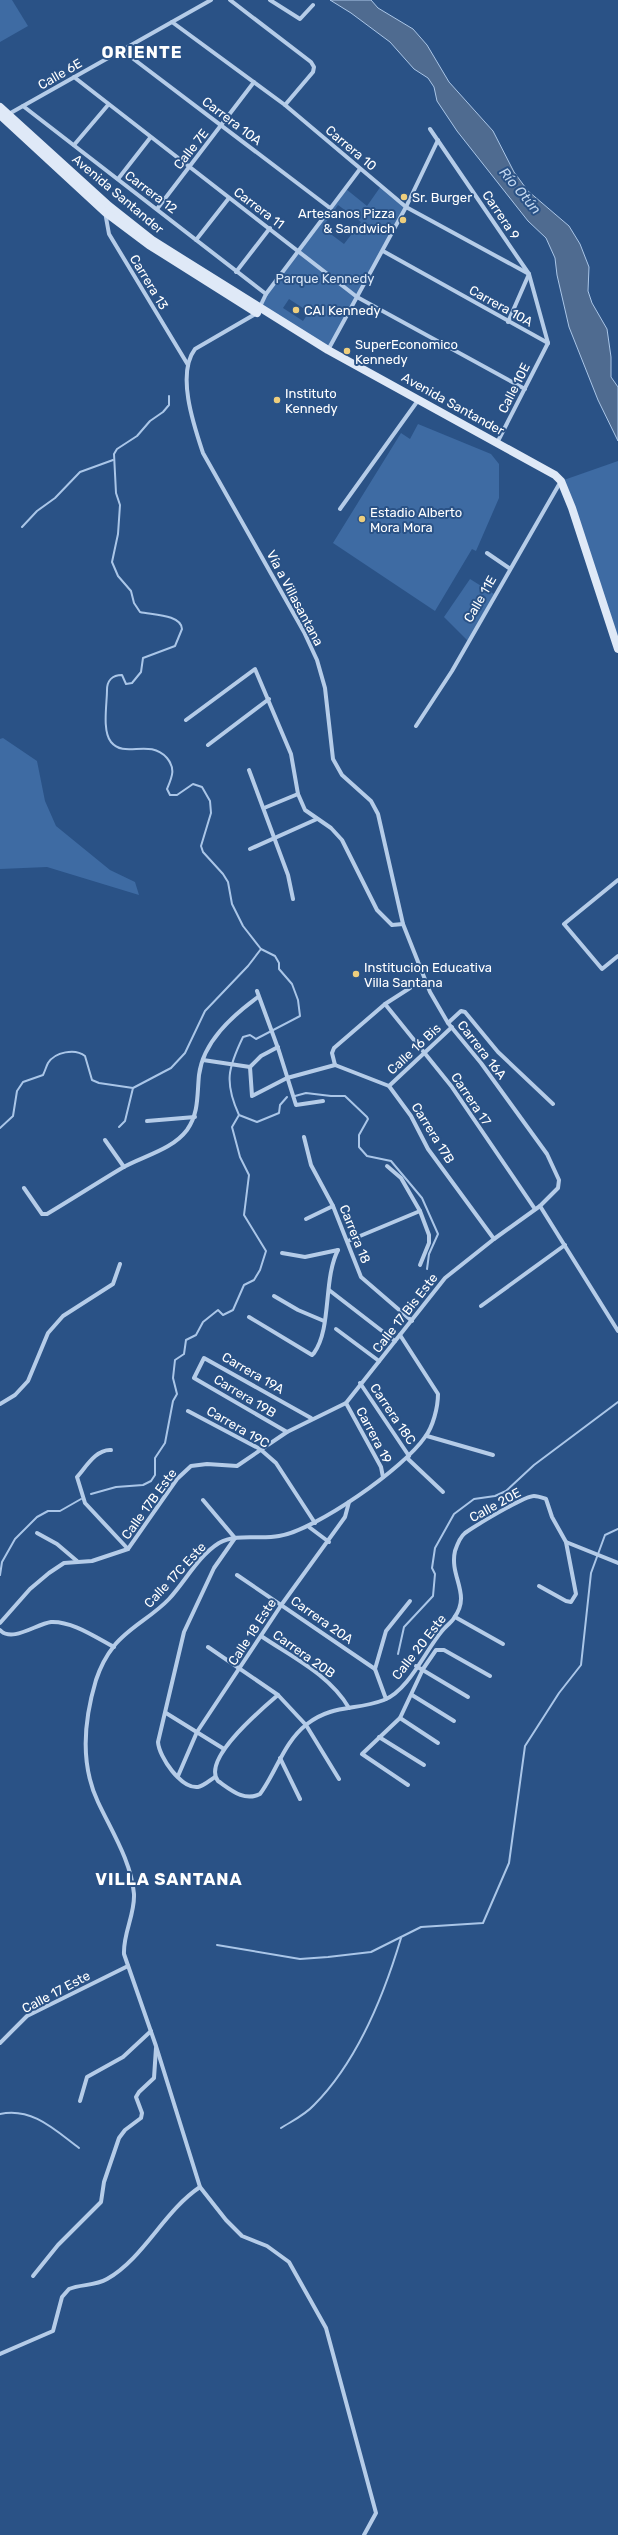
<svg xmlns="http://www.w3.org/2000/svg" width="618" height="2535" font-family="Rubik,sans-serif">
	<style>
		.green { fill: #3e6ba3; fill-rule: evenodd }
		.water { fill: #4f6b90; stroke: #aac6e8 }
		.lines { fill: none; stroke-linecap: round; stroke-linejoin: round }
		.stream { stroke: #aac6e8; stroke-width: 2 }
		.street { stroke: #b5cce8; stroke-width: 4 }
		.secondary { stroke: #dfe9f7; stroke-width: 8 }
		.poi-dot { fill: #eece7d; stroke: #2a5286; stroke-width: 1.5 }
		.labels { text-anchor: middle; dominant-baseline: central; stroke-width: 4; stroke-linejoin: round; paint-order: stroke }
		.street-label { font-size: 13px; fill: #fff; stroke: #2a5286 }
		.poi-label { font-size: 13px; fill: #fff; stroke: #2a5286; text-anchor: start }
		.park-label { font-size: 13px; fill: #d9e6f6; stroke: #2a5286 }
		.water-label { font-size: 14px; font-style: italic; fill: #c1d6ef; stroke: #2a5286 }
		.district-label { font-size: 17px; font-weight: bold; letter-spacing: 1px; fill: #fff; stroke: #2a5286 }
	</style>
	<rect width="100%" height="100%" fill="#2a5286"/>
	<!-- green -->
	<g class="green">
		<path d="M0 0H12L28 26 0 42Z"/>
		<path d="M381 186 406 207 328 350 260 308 266 294 346 189 367 206ZM338 205 361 222 344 244 324 229 328 224 326 222ZM289 299 309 312 303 321 283 308Z"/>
		<path d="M418 424 491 454 499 464V498L476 551 472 549 435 611 333 543 401 433 410 439Z"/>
		<path d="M618 461V649L561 481Z"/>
		<path d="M470 579 494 594 468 641 444 617Z"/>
		<path d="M3 738 37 761 45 801 56 826 110 870 135 882 139 895 47 867 0 869V739Z"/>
	</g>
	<!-- water -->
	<path class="water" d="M330 0H371L378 8 413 29 427 45 449 82 493 131 514 172 528 191 569 226 580 244 589 267 588 291 592 303 607 329 611 357V377L618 387V441L598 400 569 327 557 275 555 258 546 238 528 221 457 131 437 101 434 87 428 78 414 69 390 42 351 13Z"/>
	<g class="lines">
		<!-- stream -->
		<g class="stream">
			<path d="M169 396V405L163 412 150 421 137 436 117 449 114 454 116 493 120 505 118 534 112 562 118 576 131 591 134 603 140 612C151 615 181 614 182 629L175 646 143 658 141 672 132 683 126 684 122 675C112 675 107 681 107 690 107 704 102 731 111 742 125 759 149 738 167 758 176 769 172 777 167 789L170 795H177L193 784 202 787 210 801 211 813 201 846 203 852 223 874 228 882 232 904 243 926 261 949 275 956 279 963V969L292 984 298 1000 300 1016 256 1039 250 1035 243 1037C228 1068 224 1082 239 1115L257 1122 279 1113 280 1105 287 1097"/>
			<path d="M22 527 37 511 55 498 80 472 113 460"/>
			<path d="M295 1096 306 1093 331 1096H345L367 1117 368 1119 359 1135V1147L367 1156 391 1161 422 1198 438 1234 429 1254 427 1269"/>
			<path d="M119 1127 125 1121 133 1088"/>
			<path d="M0 1128 13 1116 17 1091 23 1082 43 1075C45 1071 46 1067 48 1063 55 1052 75 1048 85 1056L92 1080 99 1083 133 1088 171 1068 185 1053 205 1011 248 966 261 949"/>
			<path d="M91 1494 116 1487 143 1485 151 1481 155 1475V1458L165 1443 173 1401 177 1394 173 1378 175 1360 184 1354 186 1340 196 1335 203 1322 218 1310 223 1315 233 1310 244 1285 254 1280 260 1270 266 1251 244 1215 249 1175 240 1157 232 1127 239 1115"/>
			<path d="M0 1575 2 1562 15 1539 37 1517 48 1511H60L81 1499"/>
			<path d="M398 1654 404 1627 433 1596 435 1574 432 1568 435 1548 454 1514 474 1499 495 1496 506 1491 534 1465 618 1402"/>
			<path d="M217 1945 300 1959 328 1957 371 1952 421 1927 483 1923 509 1863 525 1746 559 1693 581 1665 591 1573 605 1535 618 1529"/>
			<path d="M0 2114C32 2107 55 2130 79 2148"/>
			<path d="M281 2128C292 2121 305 2115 314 2105 357 2062 384 1995 401 1938"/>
		</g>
		<!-- street -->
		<g class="street">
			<path d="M230 0 311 62 314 67 313 72 285 105"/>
			<path d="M270 0 300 19 313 5"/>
			<path d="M172 22 285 105 406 207 529 274"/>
			<path d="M123 51 330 208"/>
			<path d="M74 77 357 297 525 389"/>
			<path d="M23 106 266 294"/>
			<path d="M7 115 211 0"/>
			<path d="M430 129 529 274 548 343"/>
			<path d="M74 145 108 105"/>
			<path d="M118 179 150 138"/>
			<path d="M157 209 254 82"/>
			<path d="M105 212 109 234 188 365"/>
			<path d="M196 240 229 198"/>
			<path d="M383 251 548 343"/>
			<path d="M236 272 270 228"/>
			<path d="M508 322 529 274"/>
			<path d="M328 350 406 207 438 140"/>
			<path d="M497 443 548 343"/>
			<path d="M340 509 419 399"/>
			<path d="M487 553 509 568"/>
			<path d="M186 720 255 669 291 754 298 794 305 810 331 828 342 840 377 910 392 925 403 924"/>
			<path d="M416 726 452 671 561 481"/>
			<path d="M208 745 269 699"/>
			<path d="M249 770 288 875 293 899"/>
			<path d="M264 808 298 794"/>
			<path d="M250 849 317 819"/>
			<path d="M618 880 564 924 602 969 618 956"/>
			<path d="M257 991 279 1051 296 1105 323 1101"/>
			<path d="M385 1004 452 1087 535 1209"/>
			<path d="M448 1023 461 1011 465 1012 498 1052 553 1104"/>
			<path d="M278 1047 261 1056 250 1067 252 1096 287 1078 335 1065"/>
			<path d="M203 1060 250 1067"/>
			<path d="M335 1065 389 1086 411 1116 428 1149 494 1239"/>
			<path d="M335 1065 332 1053 334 1048 385 1004 410 988"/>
			<path d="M389 1086 452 1027"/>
			<path d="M147 1121 195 1117"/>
			<path d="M304 1137 311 1165 333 1206 361 1277 412 1321"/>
			<path d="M105 1140 124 1167"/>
			<path d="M387 1166 401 1178 420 1211 429 1235V1243L420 1265"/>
			<path d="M24 1188 42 1214H47C72 1199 97 1183 122 1168 143 1156 172 1150 187 1130 199 1113 197 1095 199 1075 203 1042 232 1016 258 997"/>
			<path d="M540 1206 618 1331"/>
			<path d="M306 1219 333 1206"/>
			<path d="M348 1241 420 1211"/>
			<path d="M282 1253 305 1257 338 1250"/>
			<path d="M329 1290 395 1341"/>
			<path d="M274 1296 298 1310 324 1321"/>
			<path d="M481 1306 565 1245"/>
			<path d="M249 1317 312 1355 314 1353C332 1328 323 1279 338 1250"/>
			<path d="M336 1329 379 1361"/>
			<path d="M360 1383 409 1456"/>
			<path d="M346 1403 381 1467 383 1477"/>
			<path d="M0 1404 15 1395 28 1381 48 1333 63 1316 113 1284 120 1264"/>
			<path d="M188 1411 260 1449 276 1463 315 1523"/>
			<path d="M287 1432 194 1378 204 1358 311 1418"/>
			<path d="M427 1436 493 1455"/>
			<path d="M111 1450C96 1449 86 1467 77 1477L85 1503 128 1549"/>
			<path d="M407 1458 443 1492"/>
			<path d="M203 1500 235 1538"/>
			<path d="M309 1527 329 1542"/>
			<path d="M37 1533 57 1544 77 1561"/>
			<path d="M237 1575 375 1669"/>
			<path d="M539 1586 566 1601 571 1602 576 1594 566 1542"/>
			<path d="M455 1617 503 1644"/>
			<path d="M0 1623 30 1589 49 1573 64 1563 92 1561 128 1549 177 1479 191 1466 207 1464 237 1466 287 1432 346 1403 445 1278 494 1239 540 1206 558 1188 559 1180 547 1154 481 1063 448 1023 430 992 403 924 378 814 371 801 342 775 333 759 325 688 317 660 304 632 203 453C194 426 176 374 195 349L257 313 266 294 360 169"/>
			<path d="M0 1630C12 1643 36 1624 51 1622 72 1621 95 1637 114 1647"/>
			<path d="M261 1636C292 1657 330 1675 349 1708"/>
			<path d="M208 1647 278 1695 306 1725 339 1779"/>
			<path d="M416 1666 468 1697"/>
			<path d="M278 1695C263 1708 201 1759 218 1781 231 1790 244 1802 260 1794 277 1771 283 1743 307 1724 333 1704 355 1711 384 1700 409 1690 425 1651 442 1631 446 1626 451 1623 454 1618 472 1594 449 1577 455 1551 457 1545 460 1537 465 1533 475 1526 524 1496 534 1496 538 1496 543 1498 546 1499L552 1517 566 1542 618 1563"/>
			<path d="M412 1695 454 1721"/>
			<path d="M386 1699 375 1669 386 1631 410 1601"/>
			<path d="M166 1713 224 1749"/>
			<path d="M400 1718 438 1743"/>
			<path d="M379 1737 424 1765"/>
			<path d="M280 1758 300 1799"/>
			<path d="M178 1776 197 1732 282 1604 345 1517 349 1502"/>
			<path d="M215 1777C210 1780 204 1786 198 1787 181 1789 159 1757 158 1742L184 1632 214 1568 235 1538"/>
			<path d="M408 1785 362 1754 400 1718 423 1669 436 1650H444L490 1676"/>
			<path d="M0 2043 27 2016 128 1966"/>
			<path d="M80 2101 87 2077 123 2057 151 2031"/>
			<path d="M33 2276 58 2245 101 2202 104 2182 119 2138 125 2130 141 2118 142 2113 136 2097 139 2092 154 2078 156 2048"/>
			<path d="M0 2354 53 2331 62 2297 69 2289C81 2284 95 2286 107 2279 144 2258 164 2211 200 2187"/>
			<path d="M364 2535 376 2513 326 2328 289 2262 267 2246 242 2236 226 2220 200 2187 156 2046 124 1954C123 1933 135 1915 134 1894 131 1861 112 1832 98 1802 80 1764 84 1720 96 1680 100 1668 106 1656 114 1646 128 1628 152 1617 169 1599 185 1582 198 1556 219 1543 237 1533 260 1540 279 1536 316 1530 404 1468 425 1437 433 1427 438 1407 438 1394L400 1335"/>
		</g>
		<!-- secondary -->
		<g class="secondary">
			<path d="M0 107 109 206 152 240 328 350 555 475 561 481 572 508 618 649"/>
			<path d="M0 115 105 212 149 245 257 313"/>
		</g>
	</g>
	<!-- markers -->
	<g class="poi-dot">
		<circle cx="404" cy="197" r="4"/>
		<circle cx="403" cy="220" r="4"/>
		<circle cx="296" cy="310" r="4"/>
		<circle cx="347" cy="351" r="4"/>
		<circle cx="277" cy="400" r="4"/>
		<circle cx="362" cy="519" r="4"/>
		<circle cx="356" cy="974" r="4"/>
	</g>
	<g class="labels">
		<!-- street labels -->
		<g class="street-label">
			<text transform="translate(60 74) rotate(-30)">Calle 6E</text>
			<text transform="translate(232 121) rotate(37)">Carrera 10A</text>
			<text transform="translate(351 148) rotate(40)">Carrera 10</text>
			<text transform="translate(191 149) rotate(-52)">Calle 7E</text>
			<text transform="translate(151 192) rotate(37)">Carrera 12</text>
			<text transform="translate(118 194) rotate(40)">Avenida Santander</text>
			<text transform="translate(259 208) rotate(37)">Carrera 11</text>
			<text transform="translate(501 215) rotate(56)">Carrera 9</text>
			<text transform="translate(149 282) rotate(59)">Carrera 13</text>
			<text transform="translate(501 306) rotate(29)">Carrera 10A</text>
			<text transform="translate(514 388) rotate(-63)">Calle 10E</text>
			<text transform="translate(453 404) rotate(29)">Avenida Santander</text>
			<text transform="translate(295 598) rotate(62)">Vía a Villasantana</text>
			<text transform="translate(480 599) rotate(-60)">Calle 11E</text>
			<text transform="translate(414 1049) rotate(-43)">Calle 16 Bis</text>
			<text transform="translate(482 1050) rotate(52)">Carrera 16A</text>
			<text transform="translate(471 1099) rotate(56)">Carrera 17</text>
			<text transform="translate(433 1133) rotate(58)">Carrera 17B</text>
			<text transform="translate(355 1234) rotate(68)">Carrera 18</text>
			<text transform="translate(405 1313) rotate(-52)">Calle 17 Bis Este</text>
			<text transform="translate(253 1373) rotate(30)">Carrera 19A</text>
			<text transform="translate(245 1396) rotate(31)">Carrera 19B</text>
			<text transform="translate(393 1414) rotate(56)">Carrera 18C</text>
			<text transform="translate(238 1427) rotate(30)">Carrera 19C</text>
			<text transform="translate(374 1435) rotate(62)">Carrera 19</text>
			<text transform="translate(149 1504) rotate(-54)">Calle 17B Este</text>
			<text transform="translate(495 1505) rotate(-29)">Calle 20E</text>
			<text transform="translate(175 1575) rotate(-47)">Calle 17C Este</text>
			<text transform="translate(322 1620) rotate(35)">Carrera 20A</text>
			<text transform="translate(252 1632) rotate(-57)">Calle 18 Este</text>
			<text transform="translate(419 1647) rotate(-52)">Calle 20 Este</text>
			<text transform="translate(304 1654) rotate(35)">Carrera 20B</text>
			<text transform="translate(56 1992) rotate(-28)">Calle 17 Este</text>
		</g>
		<!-- poi labels -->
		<g class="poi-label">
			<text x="412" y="197">Sr. Burger</text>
			<text x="395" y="213" text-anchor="end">Artesanos Pizza<tspan x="395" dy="15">&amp; Sandwich</tspan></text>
			<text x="304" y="310">CAI Kennedy</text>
			<text x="355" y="344">SuperEconomico<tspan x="355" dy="15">Kennedy</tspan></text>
			<text x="285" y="393">Instituto<tspan x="285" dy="15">Kennedy</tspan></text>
			<text x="370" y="512">Estadio Alberto<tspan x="370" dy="15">Mora Mora</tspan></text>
			<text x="364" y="967">Institucion Educativa<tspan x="364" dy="15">Villa Santana</tspan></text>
		</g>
		<!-- park labels -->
		<g class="park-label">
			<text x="325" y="278">Parque Kennedy</text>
		</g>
		<!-- water labels -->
		<g class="water-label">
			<text transform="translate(520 191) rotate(50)">Río Otún</text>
		</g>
		<!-- district labels -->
		<g class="district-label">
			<text x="142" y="52">ORIENTE</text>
			<text x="169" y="1879">VILLA SANTANA</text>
		</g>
	</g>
</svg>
